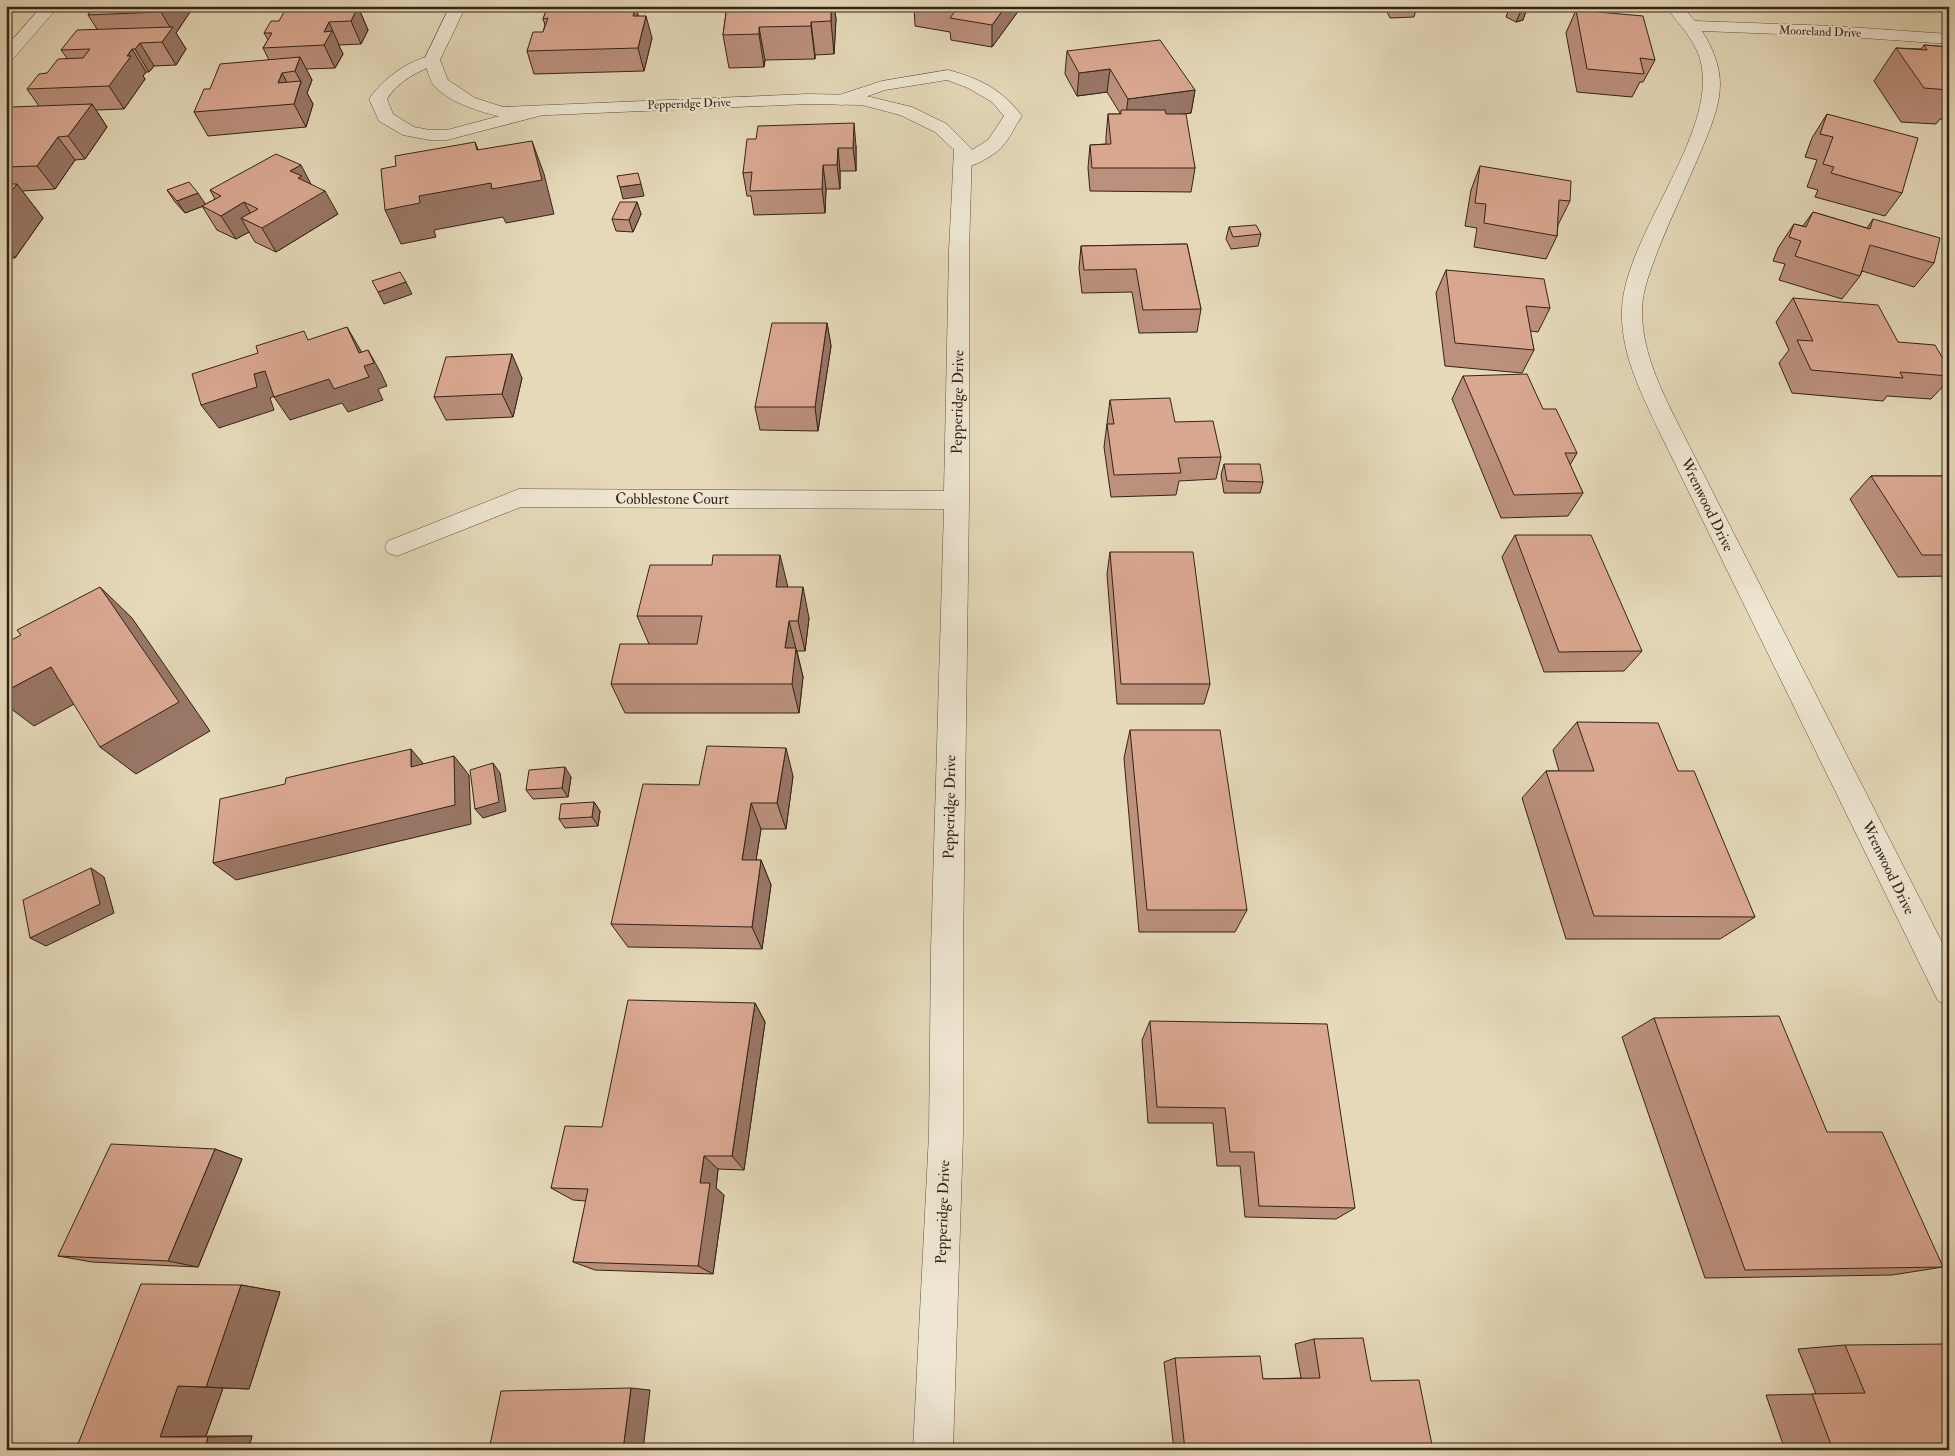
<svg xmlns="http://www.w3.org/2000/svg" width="1955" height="1456" font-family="'IM FELL Double Pica',serif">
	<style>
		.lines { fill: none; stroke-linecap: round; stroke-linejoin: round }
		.lane-casing { stroke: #605040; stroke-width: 1 }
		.street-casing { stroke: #605040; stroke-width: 1 }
		.lane { fill: #eee6d2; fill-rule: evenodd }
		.street { fill: #eee6d2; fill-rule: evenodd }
		.wall { fill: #bb907d; stroke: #342317 }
		.shaded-wall { fill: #997666; stroke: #342317 }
		.building { fill: #daa891; stroke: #342317 }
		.labels { text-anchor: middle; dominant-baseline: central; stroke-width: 4; stroke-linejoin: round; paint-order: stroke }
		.far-street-label { font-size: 12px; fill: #342317; stroke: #eee6d2 }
		.street-label { font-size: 15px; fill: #342317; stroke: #eee6d2 }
	</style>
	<rect width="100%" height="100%" fill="#e5d9b9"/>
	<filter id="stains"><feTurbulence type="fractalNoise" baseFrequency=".004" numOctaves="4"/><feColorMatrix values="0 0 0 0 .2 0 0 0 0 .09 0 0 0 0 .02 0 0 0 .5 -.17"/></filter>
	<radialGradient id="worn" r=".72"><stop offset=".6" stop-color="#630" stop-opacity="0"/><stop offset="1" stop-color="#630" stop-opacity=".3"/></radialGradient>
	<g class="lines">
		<defs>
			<g id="lane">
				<path d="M432 55 438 57 440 60 438 63C418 72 399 80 387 99L393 114 414 127 430 130H447L537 106 543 107 546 111 543 115 447 140H430L403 135 379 121 369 99C385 77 406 62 432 55Z"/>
				<path d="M948 70C979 78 1003 90 1022 116 1015 126 1010 138 1002 147 994 156 967 171 956 168L953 164 956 160 988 140 1004 116 992 102 968 88 947 80 885 90 842 105 836 104 833 100 836 96 882 81Z"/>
			</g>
			<g id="street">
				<path d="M42 6H59L12 60 6 62V47Z"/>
				<path d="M450 6H466L440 60 448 80 475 98 503 107 808 94 862 95 912 107 947 124 972 149 969 251V500L963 950V1134L953 1450H913L929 1134 931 950 944 509 521 507 397 556 388 553 385 547 388 541 519 489 944 491 949 251 954 150 935 132 900 115 862 105 808 104 502 117C480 112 450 103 434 86 429 79 427 68 424 60Z"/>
				<path d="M1665 6H1682L1695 21 1834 26 1949 34V44L1834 36 1702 31C1712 47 1720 65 1720 84 1720 103 1713 121 1706 139 1691 176 1673 212 1658 250 1651 269 1643 288 1642 308 1641 347 1658 383 1674 416L1949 956V1005L1938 1001 1659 431C1641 393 1620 352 1622 309 1625 232 1726 125 1698 53 1690 34 1677 22 1665 6Z"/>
			</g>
		</defs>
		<!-- lane casing -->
		<use href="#lane" class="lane-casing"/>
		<!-- street casing -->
		<use href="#street" class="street-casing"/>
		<!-- lane -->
		<use href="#lane" class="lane"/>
		<!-- street -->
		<use href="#street" class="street"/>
	</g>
	<!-- wall -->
	<g class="wall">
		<path d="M95 6H194L176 33 186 49 176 65 154 66 149 72H146L143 76 145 79 124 109 96 110 107 127 85 159 75 160 55 189 22 191 43 218 15 258H6V113L39 106 27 89 67 58 61 50 97 29 88 15Z"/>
		<path d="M546 6H636L638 16 652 38 644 71 534 74 527 51 543 32 545 25 543 19 547 9Z"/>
		<path d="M727 6H834L836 19 834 54 815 55V59L765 60 764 67 729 68 723 35Z"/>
		<path d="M914 6H1022L992 47 951 40 950 32 915 26Z"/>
		<path d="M1345 6H1417L1414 17 1390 18 1386 10 1347 11Z"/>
		<path d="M1510 6H1523L1527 8 1523 20 1516 22 1506 17Z"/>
		<path d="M358 7 368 30 361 44 339 45V46L343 54 335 68 306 69 312 80 307 93 313 104 306 127 208 136 194 112 210 89 269 60 263 48 268 40 264 33 279 21Z"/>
		<path d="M1576 10 1655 60 1643 82H1640L1632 97 1577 92 1566 33Z"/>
		<path d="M1924 45 1949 47V119H1940L1936 124 1901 122 1874 81 1896 48 1921 49Z"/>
		<path d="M1067 51 1195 90 1191 113 1183 114 1195 168 1191 192 1090 191 1088 168 1090 145 1106 144V137L1108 114H1120V113L1107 92 1077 96 1065 74Z"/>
		<path d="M1827 114 1902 193 1885 216 1815 197 1818 190 1807 187 1817 160 1805 157 1812 138Z"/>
		<path d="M756 139 856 146V171H840V189H826L825 213 754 215 751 196H747L743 173Z"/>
		<path d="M1480 166 1570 201 1558 225 1557 236 1546 259 1474 247 1477 228 1465 226 1471 190Z"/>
		<path d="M311 184 338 214 276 252 255 242 249 232 236 239 217 230 202 206H203L185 213 175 202 167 190 206 204 215 199 210 190Z"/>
		<path d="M637 202 641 214 633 232 616 231 612 219Z"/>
		<path d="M1813 212 1867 228 1873 219 1934 263 1914 287 1862 271 1860 276 1842 299 1779 280 1785 264 1773 261 1778 248 1794 224 1803 226Z"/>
		<path d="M1229 227 1261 234 1258 246 1231 249 1226 239Z"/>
		<path d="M1187 244 1201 309 1197 332 1139 333 1132 292 1082 293 1079 269 1081 246Z"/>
		<path d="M1446 270 1550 308 1538 332 1530 331 1534 350 1522 373 1445 366 1436 293Z"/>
		<path d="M1793 298 1898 342 1949 369V380L1931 399 1887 396 1883 401 1792 393 1779 363 1789 350 1776 322Z"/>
		<path d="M827 323 831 346 818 431 760 430 755 407Z"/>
		<path d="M1463 376 1543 409 1577 453 1570 465 1583 493 1568 516 1501 518 1452 399Z"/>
		<path d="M522 378 513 417 446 420 434 397Z"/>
		<path d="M1110 400 1175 422 1221 457 1216 479 1179 481 1176 495 1111 497 1104 447Z"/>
		<path d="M1224 464 1263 482 1260 493H1224L1221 475Z"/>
		<path d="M1871 476H1949V576L1898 577 1850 499Z"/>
		<path d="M1515 535 1642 651 1624 671 1544 672 1502 557Z"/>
		<path d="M1110 552 1210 684 1204 704H1117L1107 574Z"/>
		<path d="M788 587 809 618 805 651H797L803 677 799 713H625L611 684 649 644 637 616Z"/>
		<path d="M1577 722 1678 771 1755 917 1720 939H1566L1522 798 1546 771H1559L1553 750Z"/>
		<path d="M1130 730 1247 910 1235 932H1139L1124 758Z"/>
		<path d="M793 776 786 829H761L756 860H761L771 885 762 949 628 947 611 924 699 785Z"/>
		<path d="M571 777 568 797 533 799 526 790Z"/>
		<path d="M594 802 600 811 598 826 565 828 559 819Z"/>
		<path d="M755 1003 765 1022 744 1170 718 1169 716 1188 724 1195 713 1274 595 1270 573 1262 586 1201 573 1200 551 1188 602 1127Z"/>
		<path d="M1654 1018 1827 1132 1943 1267 1892 1275 1705 1278 1622 1037Z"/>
		<path d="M1150 1021 1355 1208 1336 1219 1245 1217 1240 1166H1217L1213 1123H1148L1142 1040Z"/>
		<path d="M215 1149 242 1159 198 1267 92 1262 58 1256Z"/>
		<path d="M241 1285 280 1292 249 1389 223 1388 206 1436H252L248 1450H48L79 1444Z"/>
		<path d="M1314 1339 1371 1381 1433 1450H1174L1164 1362 1175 1358 1263 1379 1301 1378 1295 1344Z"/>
		<path d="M1845 1345 1949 1450H1785L1766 1395 1816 1394 1798 1349Z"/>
	</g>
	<!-- shaded-wall -->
	<g class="shaded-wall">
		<path d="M166 6H194L176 33 186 49 176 65 162 42 171 29 161 12Z"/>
		<path d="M636 6 641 28 633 16Z"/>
		<path d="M831 6H834L836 19 834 54 831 21Z"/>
		<path d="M1006 6H1022L992 47V25Z"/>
		<path d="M358 7 368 30 361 44 351 21Z"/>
		<path d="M1527 8 1523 20 1516 22 1521 11Z"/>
		<path d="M646 16 652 38 644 71 638 48Z"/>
		<path d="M329 22 339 45V46L343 54 335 68 324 45V32Z"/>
		<path d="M811 22 815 55V59L811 26Z"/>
		<path d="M759 27 765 60 764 67 759 34Z"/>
		<path d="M140 43 154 66 149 72 135 49Z"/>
		<path d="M132 49 146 72 143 76 145 79 124 109 109 86Z"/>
		<path d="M300 57 312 80 307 93 313 104 306 127 294 104 301 82 295 71Z"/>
		<path d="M1110 69 1107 92 1077 96 1079 73Z"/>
		<path d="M282 73 294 96 278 83Z"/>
		<path d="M1195 90 1191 113 1125 122 1128 99Z"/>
		<path d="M92 104 107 127 85 159 68 136Z"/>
		<path d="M854 123 856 146V171L853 148Z"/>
		<path d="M58 137 75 160 55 189 37 166Z"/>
		<path d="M532 141 544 174 554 214 506 223 503 217 434 230 436 237 401 244 385 210 477 150 475 142 489 175Z"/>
		<path d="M838 148 840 171V189L837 165Z"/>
		<path d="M301 165 313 188 325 191 338 214 276 252 262 228 290 171Z"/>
		<path d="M823 165 826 189 825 213 822 189Z"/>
		<path d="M17 184 43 218 15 258 6 247V198Z"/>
		<path d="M641 184 644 196 623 199 620 187Z"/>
		<path d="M198 193 206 205 185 213 177 201Z"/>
		<path d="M244 202 258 226 241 218 249 232 236 239 221 216Z"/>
		<path d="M637 202 641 214 633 232 629 220Z"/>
		<path d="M6 267 10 272 6 277Z"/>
		<path d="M406 282 412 294 384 304 378 292Z"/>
		<path d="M827 323 831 346 818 431 815 407Z"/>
		<path d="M347 327 361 351 367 365 368 350 381 373 387 386 378 389 383 400 348 412 342 403 290 420 274 397 359 353Z"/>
		<path d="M512 354 522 378 513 417 502 394Z"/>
		<path d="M265 371 280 394 270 398 274 410 219 428 201 405 254 374Z"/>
		<path d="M780 555 788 587 784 618 776 587Z"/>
		<path d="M100 587 132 618 210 731 136 774 100 747Z"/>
		<path d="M803 587 809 618 805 651 798 621Z"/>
		<path d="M789 621 803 677 799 713 792 684 785 648Z"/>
		<path d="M51 667 87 697 34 726 6 705V691Z"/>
		<path d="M786 748 793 776 786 829 777 803Z"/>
		<path d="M411 749 427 768 411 767Z"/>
		<path d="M454 756 469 775 471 824 236 880 213 863Z"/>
		<path d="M493 763 500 773 506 811 483 818 475 809Z"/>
		<path d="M565 767 571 777 568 797 562 788Z"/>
		<path d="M594 802 600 811 598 826 592 817Z"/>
		<path d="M751 803 761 829 752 885 742 860Z"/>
		<path d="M761 860 771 885 762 949 752 927Z"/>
		<path d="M91 868 104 877 114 913 46 946 30 938Z"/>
		<path d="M755 1003 765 1022 744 1170 732 1156Z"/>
		<path d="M215 1149 242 1159 198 1267 168 1261Z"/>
		<path d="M704 1156 718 1169 716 1188 724 1195 713 1274 698 1266 700 1183Z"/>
		<path d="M241 1285 280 1292 249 1389 206 1387Z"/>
		<path d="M178 1386 223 1388 206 1436 160 1437Z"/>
		<path d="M631 1388 650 1390 643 1450H623Z"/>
		<path d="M252 1436 248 1450H204L208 1437Z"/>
	</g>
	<!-- building -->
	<g class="building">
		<path d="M95 6H166L161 12 88 15Z"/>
		<path d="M613 6H636L633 16H646L638 48 527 51 533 32H543L548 18 543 19 547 8Z"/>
		<path d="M727 6H831V21L811 22V26L759 27V34L723 35Z"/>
		<path d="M932 6H1006L992 25 950 18 956 10Z"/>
		<path d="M1512 6H1523L1527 8 1521 11Z"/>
		<path d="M358 7 351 21 329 22 324 32 332 31 324 45 263 48 272 33H264L271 21H279L285 10Z"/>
		<path d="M1576 10 1643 16 1655 60 1640 58 1644 74 1587 69Z"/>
		<path d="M173 27 162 42 140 43 135 49H132L127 56H131L109 86 27 89 39 74 47 73 58 59 83 58 90 49 61 50 77 30Z"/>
		<path d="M1160 40 1195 90 1128 99 1110 69 1079 73 1067 51Z"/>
		<path d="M1924 45 1949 47V90L1924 88 1896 48 1927 50Z"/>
		<path d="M300 57 295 71 282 73 278 83 301 81 294 104 194 112 204 89H210L220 64Z"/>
		<path d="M92 104 68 136 58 137 37 166 6 167V113L11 107Z"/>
		<path d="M1121 110H1165L1166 114H1186L1195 168H1092L1090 145 1111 144 1108 114H1121Z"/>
		<path d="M1827 114 1918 138 1902 193 1831 173 1834 167 1823 164 1833 137 1820 134Z"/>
		<path d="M854 123 853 148H838L837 165H823L822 189 750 191 752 172 743 173 747 139H756L758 126Z"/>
		<path d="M532 141 542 180 492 189 491 183 419 196 420 203 385 210 381 169 396 166 395 156 475 142 477 150Z"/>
		<path d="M276 154 301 165 290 171 302 176 298 178 325 191 262 228 241 218 258 209 244 202 221 216 202 206 221 196 210 190Z"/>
		<path d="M1480 166 1571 181 1570 201 1559 200 1557 236 1484 223 1486 204 1475 203Z"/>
		<path d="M638 173 641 184 620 187 617 176Z"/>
		<path d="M189 182 198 193 177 201 167 190Z"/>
		<path d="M6 184H17L6 198Z"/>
		<path d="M620 202H637L629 220 612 219Z"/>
		<path d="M1813 212 1870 229 1873 219 1940 238 1934 263 1870 245 1860 276 1795 256 1801 241 1789 237 1794 224 1806 227Z"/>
		<path d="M1256 225 1261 234 1233 237 1229 227Z"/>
		<path d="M1187 244 1201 309 1143 310 1136 269 1084 270 1081 246Z"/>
		<path d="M1446 270 1544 279 1550 308 1526 306 1534 350 1455 343Z"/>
		<path d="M400 272 406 282 378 292 372 281Z"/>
		<path d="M1793 298 1878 305 1898 342 1935 345 1949 369V376L1900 372 1903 378 1811 370 1797 340 1813 341Z"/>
		<path d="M772 323H827L815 407H755Z"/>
		<path d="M347 327 359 353 368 350 374 363 364 366 369 377 334 389 329 379 274 397 265 371 254 374 257 387 201 405 192 374 258 353 256 346 304 331 308 340Z"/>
		<path d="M512 354 502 394 434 397 446 357Z"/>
		<path d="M1527 374 1543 409H1556L1577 453H1565L1583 493 1514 495 1463 376Z"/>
		<path d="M1170 398 1175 422 1213 421 1221 457 1178 458 1181 473 1114 475 1107 424H1114L1110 400Z"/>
		<path d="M1224 464H1260L1263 482 1227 481Z"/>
		<path d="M1871 476H1949V555H1922Z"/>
		<path d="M1515 535H1591L1642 651 1559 652Z"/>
		<path d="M1110 552H1193L1210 684H1121Z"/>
		<path d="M713 555H780L776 587H803L798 621H789L785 648H796L792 684H611L620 644H697L702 616H637L650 565H712Z"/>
		<path d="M100 587 179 702 100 747 51 667 6 691V643L21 635 17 630Z"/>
		<path d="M1577 722 1658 723 1678 771H1694L1755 917 1594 916 1546 771H1594Z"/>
		<path d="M1130 730H1220L1247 910H1147Z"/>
		<path d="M707 746 786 748 777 803H751L742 860H761L752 927 611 924 643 784 699 785Z"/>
		<path d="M411 749V767L454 756 455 805 213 863 220 799 285 784 286 778Z"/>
		<path d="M493 763 499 802 475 809 470 770Z"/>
		<path d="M565 767 562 788 526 790 529 770Z"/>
		<path d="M594 802 592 817 559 819 561 804Z"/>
		<path d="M91 868 100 904 30 938 23 900Z"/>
		<path d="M628 1000 755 1003 732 1156H704L700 1183H710L698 1266 573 1262 588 1189 551 1188 565 1126 602 1127Z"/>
		<path d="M1779 1016 1827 1132H1882L1943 1267 1745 1270 1654 1018Z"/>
		<path d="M1150 1021 1327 1024 1355 1208 1259 1206 1254 1152H1230L1225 1108 1157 1107Z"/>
		<path d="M111 1144 215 1149 168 1261 58 1256Z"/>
		<path d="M141 1284 241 1285 206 1387 178 1386 160 1437H208L204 1450H48L50 1444H78Z"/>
		<path d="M1363 1338 1371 1381 1419 1380 1433 1450H1185L1175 1358 1260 1356 1263 1379 1320 1378 1314 1339Z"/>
		<path d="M1949 1344V1450H1833L1812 1394 1865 1393 1845 1345Z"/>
		<path d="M631 1388 623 1450H489L501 1391Z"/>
	</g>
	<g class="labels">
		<!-- far-street labels -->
		<g class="far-street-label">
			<text transform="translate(1820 32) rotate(2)">Mooreland Drive</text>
			<text transform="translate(689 104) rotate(-2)">Pepperidge Drive</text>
		</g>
		<!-- street labels -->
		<g class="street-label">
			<text transform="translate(958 402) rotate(-89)">Pepperidge Drive</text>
			<text x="672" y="499">Cobblestone Court</text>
			<text transform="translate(1707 505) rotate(64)">Wrenwood Drive</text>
			<text transform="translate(950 807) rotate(-89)">Pepperidge Drive</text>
			<text transform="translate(1888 868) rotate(64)">Wrenwood Drive</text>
			<text transform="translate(943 1212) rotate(-88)">Pepperidge Drive</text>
		</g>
	</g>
	<!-- margin -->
	<rect width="1955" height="1456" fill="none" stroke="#e5d9b9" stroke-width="25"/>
	<rect x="8" y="8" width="1940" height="1441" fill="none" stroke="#342317" stroke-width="2.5"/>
	<rect x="12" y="12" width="1930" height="1431" fill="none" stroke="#342317"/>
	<rect width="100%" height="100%" filter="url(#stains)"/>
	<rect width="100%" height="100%" fill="url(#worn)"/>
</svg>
